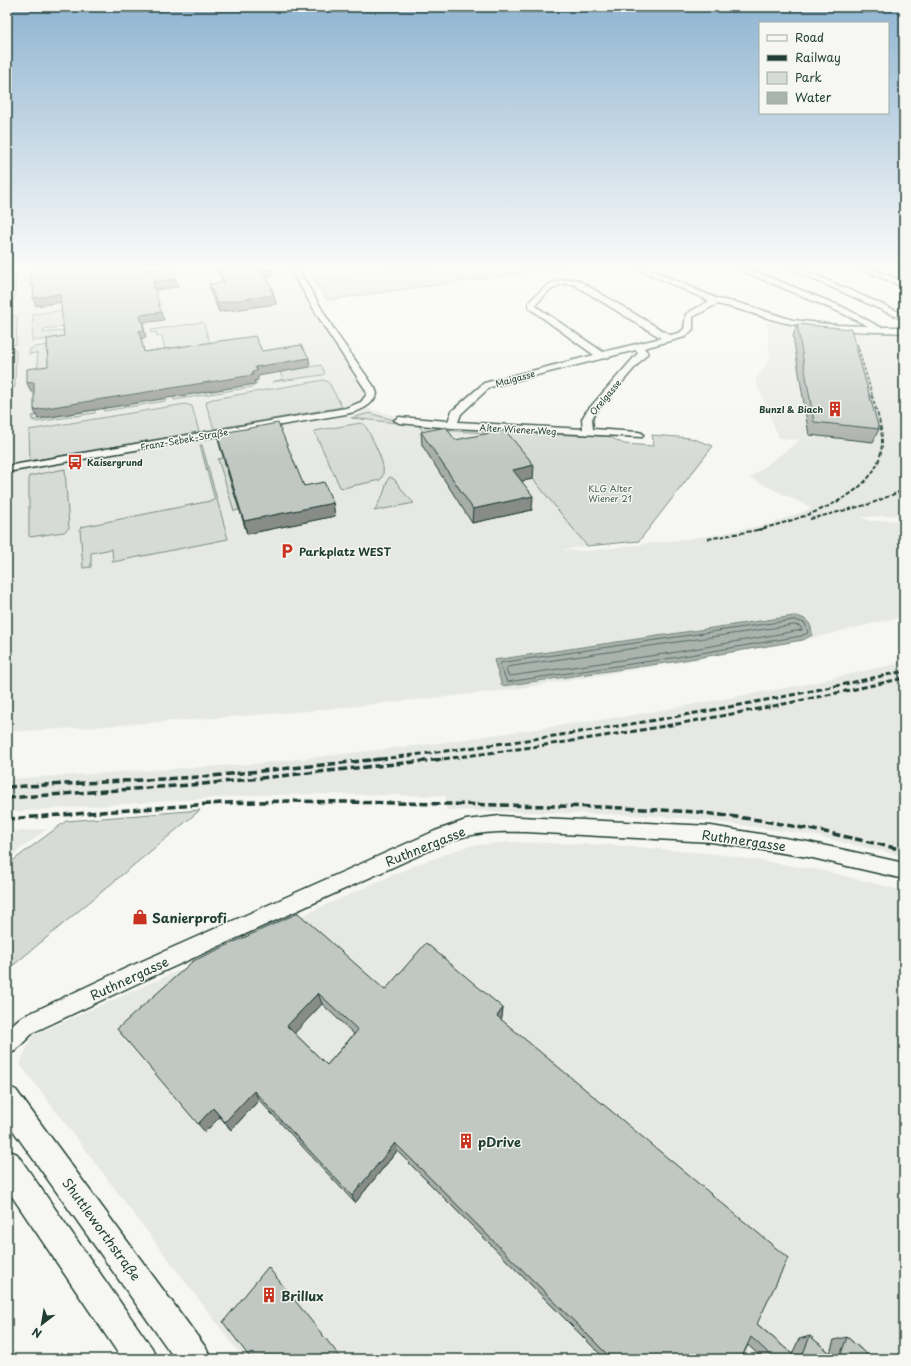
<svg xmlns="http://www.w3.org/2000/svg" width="911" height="1366" font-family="'Playpen Sans',sans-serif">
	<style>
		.built { fill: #e6e8e4 }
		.green { fill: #d6dbd6; stroke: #7a8c85 }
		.water { fill: #aab3ae; stroke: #72847d }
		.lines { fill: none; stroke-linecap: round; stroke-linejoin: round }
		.shore { stroke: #576c65; stroke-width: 1 }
		.minor-casing { stroke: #1f3d34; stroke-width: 3 }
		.major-casing { stroke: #1f3d34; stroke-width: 3 }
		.minor { fill: #f6f6f2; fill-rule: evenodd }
		.major { fill: #f6f6f2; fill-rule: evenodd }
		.rail-far3 { stroke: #1f3d34; stroke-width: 1.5; stroke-dasharray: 3.5 1.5; stroke-linecap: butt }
		.rail-far2 { stroke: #1f3d34; stroke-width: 2; stroke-dasharray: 4.5 2; stroke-linecap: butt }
		.rail-far1 { stroke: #1f3d34; stroke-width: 3; stroke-dasharray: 6 3; stroke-linecap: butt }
		.rail { stroke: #1f3d34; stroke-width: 3.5; stroke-dasharray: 8 3.5; stroke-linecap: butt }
		.wall { fill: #a6aca8; stroke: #1f3d34; fill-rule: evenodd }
		.shaded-wall { fill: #878c88; stroke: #1f3d34 }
		.building { fill: #c1c8c3; stroke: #1f3d34; fill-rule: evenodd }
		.labels { text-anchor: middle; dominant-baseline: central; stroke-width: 3; stroke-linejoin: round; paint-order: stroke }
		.far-street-label { font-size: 9px; fill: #1f3d34; stroke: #f6f6f2 }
		.far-poi-label { font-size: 9px; font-weight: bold; fill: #1f3d34; stroke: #f6f6f2; text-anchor: end }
		.far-park-label { font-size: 9px; fill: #445d54; stroke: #f6f6f2 }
		.poi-label { font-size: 11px; font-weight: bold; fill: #1f3d34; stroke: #f6f6f2; text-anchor: start }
		.near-street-label { font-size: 13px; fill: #1f3d34; stroke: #f6f6f2 }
		.near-poi-label { font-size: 13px; font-weight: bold; fill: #1f3d34; stroke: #f6f6f2; text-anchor: start }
	</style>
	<rect width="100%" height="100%" fill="#f6f6f2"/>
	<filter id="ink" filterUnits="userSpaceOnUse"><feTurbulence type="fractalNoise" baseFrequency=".025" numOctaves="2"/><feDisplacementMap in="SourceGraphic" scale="8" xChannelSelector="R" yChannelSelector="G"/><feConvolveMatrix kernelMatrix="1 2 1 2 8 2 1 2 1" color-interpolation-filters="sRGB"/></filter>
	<g filter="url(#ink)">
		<!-- built -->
		<g class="built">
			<path d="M7 269H294L370 388 361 407 400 417 398 423 495 431 587 546 561 550 586 551 710 536 773 523 812 508 750 478 800 440 779 438 755 380 770 358 767 324 772 321 789 325 841 332 904 335V515L862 517 869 521 904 520V616L804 640 676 663 501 691 308 711 92 727 7 732Z"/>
			<path d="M904 662V856L806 834 695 819 635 815 446 810V796L321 794 257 795 7 812V779L254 764 431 744 628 716 807 684Z"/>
			<path d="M47 829 7 859V832Z"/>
			<path d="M508 842 612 845 716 854 821 870 904 891V1359H244L20 1064 32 1036 413 866 468 846Z"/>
		</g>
		<!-- green -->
		<g class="green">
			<path d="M7 269H16L15 299 10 300 11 291H7Z"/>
			<path d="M390 269H567L552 272H528L327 300 314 279Z"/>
			<path d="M74 309 66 326 44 329 43 333 70 330 78 335 32 341 33 314Z"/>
			<path d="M15 316 17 317 16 344 7 346V317Z"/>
			<path d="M203 322 212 349 38 375 37 353 29 354 30 349 35 347 88 339V342L46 348V353L50 352 51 366 165 349 162 336 157 337 156 332 151 333V330Z"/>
			<path d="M15 350 16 351 15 387 7 390V351Z"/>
			<path d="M321 365 325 373 323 375 272 382 283 379 280 372Z"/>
			<path d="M324 380 329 383 342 407 214 429 206 404 207 401 213 399Z"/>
			<path d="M254 381H256L257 384 252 387 174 400 173 397 255 384Z"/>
			<path d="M166 398V401L104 411 103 408Z"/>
			<path d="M185 404 192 406 199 432 30 461 29 430Z"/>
			<path d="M95 410V413L37 422 32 420V416L35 415V417H32L33 420Z"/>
			<path d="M370 413 372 414 398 421V423L351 418Z"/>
			<path d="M361 423 365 425C371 437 391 470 380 480L343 488 340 487 314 431Z"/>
			<path d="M418 425 543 434 608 436 624 444 654 446 652 435 691 438 713 446 639 541 587 546 497 434 442 430 425 434Z"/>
			<path d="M200 445H202L228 539 113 562 112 549 91 553V567L83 568 80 529 81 527 215 500Z"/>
			<path d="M223 458 239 510 234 511 218 459Z"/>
			<path d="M65 469 69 528 64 532 30 537 29 536V476Z"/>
			<path d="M390 477 394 479 406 495 414 503 374 511 383 495 388 479Z"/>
			<path d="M200 810 10 968 7 970V865L66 821Z"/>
		</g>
		<!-- water -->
		<path class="water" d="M794 616C806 617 812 623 812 635L803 640 672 662 502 686 494 660Z"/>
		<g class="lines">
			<!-- shore -->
			<g class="shore">
				<path d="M794 620 805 623 808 633 801 636 672 658 507 682 500 665 501 663Z"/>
				<path d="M794 625 800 626 802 630 671 653 510 676 508 675 506 669 508 667Z"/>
			</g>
			<defs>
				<g id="minor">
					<path d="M290 269H298L336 333 375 388 377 394C371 407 360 411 346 414L7 472V466L346 408 361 402 367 394 365 389 328 333Z"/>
					<path d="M638 269H649L718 299 739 303 793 320 837 325 868 326 837 311 738 269H749L843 307 880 327H904V333C866 331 828 332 791 324 766 319 742 309 717 304L693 317V329L685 337 644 348 648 353 646 355 595 413 592 419 593 429 638 432 642 433 643 435 642 437 452 428 399 423 394 420 399 417 448 421 452 411 484 383 594 355 529 308V302C543 288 556 275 578 280L670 335 679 333 684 329 686 314 709 301ZM561 284H573L661 338 603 352 537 307 536 304 549 291ZM636 350 638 353 586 412 582 419 583 429 458 422 461 414 490 387Z"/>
					<path d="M791 269H802L904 314V320Z"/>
					<path d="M862 269H873L904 282V287Z"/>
					<path d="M500 816 711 826 808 842 904 863V879L808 857 711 842 526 832C499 831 473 832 448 842L136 984 34 1032 15 1051 7 1054V1029L20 1018 122 970 435 831 466 820Z"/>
				</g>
				<g id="major">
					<path d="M7 1086 16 1090 206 1348 211 1359H175L7 1122Z"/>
					<path d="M7 1150 17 1154 152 1348 157 1359H122L7 1189Z"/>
				</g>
			</defs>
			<!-- minor casing -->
			<use href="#minor" class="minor-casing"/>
			<!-- major casing -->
			<use href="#major" class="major-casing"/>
			<!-- minor -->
			<use href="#minor" class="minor"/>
			<!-- major -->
			<use href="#major" class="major"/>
			<!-- rail-far3 -->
			<path class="rail-far3" d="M857 344 872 394"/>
			<!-- rail-far2 -->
			<g class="rail-far2">
				<path d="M810 519 870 504 904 490"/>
				<path d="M757 530C796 520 869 500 880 456 886 434 877 413 871 393"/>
				<path d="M708 539 763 529"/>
			</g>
			<!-- rail-far1 -->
			<g class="rail-far1">
				<path d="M372 760C551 739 729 711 904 671"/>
				<path d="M435 760C593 740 749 714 904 678"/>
			</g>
			<!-- rail -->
			<g class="rail">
				<path d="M7 787 201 777 381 759"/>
				<path d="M7 798 203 784 443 759"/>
				<path d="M7 819 223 803 291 801 604 807 697 812 759 820 825 832 904 850"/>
			</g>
		</g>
		<!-- wall -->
		<g class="wall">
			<path d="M218 269H271L272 275 265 276 273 293 276 304 219 312 211 293 209 284 223 282 219 274Z"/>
			<path d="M797 324 879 429 873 442 809 435 793 336Z"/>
			<path d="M421 432 455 440 533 479 521 481 532 510 472 523 422 445Z"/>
			<path d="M217 434 333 503 335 516 247 534 220 447Z"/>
			<path d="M193 961 503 1008 501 1019 757 1324 792 1354 799 1339 810 1336 830 1353 834 1340 847 1337 872 1359H763L748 1345 741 1359H605L397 1151 355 1203 259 1100 231 1130 220 1117 205 1132ZM322 1004 354 1034 327 1065 294 1033Z"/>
		</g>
		<!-- shaded-wall -->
		<g class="shaded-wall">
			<path d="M261 269H271L272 275 262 276Z"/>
			<path d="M176 279 178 287 155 290 153 282Z"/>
			<path d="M272 288 276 304 219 312 217 303Z"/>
			<path d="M60 294 63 302 36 306 33 298Z"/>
			<path d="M161 312 164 320 143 323 146 338 141 339 146 361 139 331 140 315Z"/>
			<path d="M309 358 310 367 258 376V380L254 381 255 384 38 419 34 410 252 372 255 367Z"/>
			<path d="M34 382 37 391 31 392 27 383Z"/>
			<path d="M534 465 533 479 512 483 513 470Z"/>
			<path d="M533 496 532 510 472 523 473 509Z"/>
			<path d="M333 503 335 516 247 534 244 521Z"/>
			<path d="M318 993 322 1004 292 1036 287 1026Z"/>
			<path d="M503 1008 502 1018 496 1026 497 1016Z"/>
			<path d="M254 1091 259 1100 231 1130 225 1122Z"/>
			<path d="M213 1108 220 1117 205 1132 198 1124Z"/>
			<path d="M395 1143 397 1151 355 1203 352 1196Z"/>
		</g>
		<!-- building -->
		<g class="building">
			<path d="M30 269H173L176 279 153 282 161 312 140 315 144 330 139 331 144 352 255 336 262 351 301 345 309 358 255 367 257 371 252 372 253 375 34 410V382L27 383V369L48 366 47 339 64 336 60 294 33 298 34 286H31Z"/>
			<path d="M219 269H262L272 288 270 289 274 295 217 303 209 284 225 282Z"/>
			<path d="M797 324 851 329 879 429 814 422Z"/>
			<path d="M278 423 304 486 324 482 333 503 244 521 217 434Z"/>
			<path d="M446 427 455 440 505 430 534 465 513 470 533 496 473 509 421 432Z"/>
			<path d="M298 913 385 990 426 943 503 1008 497 1016 788 1258 757 1324 798 1359H775L751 1337 741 1359H612L395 1143 352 1196 254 1091 225 1122 213 1108 198 1124 117 1029 193 961ZM318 993 358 1030 327 1065 287 1026Z"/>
			<path d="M268 1267 342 1359H251L223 1322Z"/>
			<path d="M810 1336 837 1359H801Z"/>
			<path d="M847 1337 872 1359H839Z"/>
		</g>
	</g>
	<!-- sky -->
	<linearGradient id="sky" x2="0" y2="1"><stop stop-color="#8fb4d1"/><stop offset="0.58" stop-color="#fbfbf9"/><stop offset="1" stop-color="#fbfbf9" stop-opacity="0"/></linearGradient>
	<rect width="911" height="460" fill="url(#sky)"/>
	<!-- icons -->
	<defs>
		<symbol id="building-bare" viewBox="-9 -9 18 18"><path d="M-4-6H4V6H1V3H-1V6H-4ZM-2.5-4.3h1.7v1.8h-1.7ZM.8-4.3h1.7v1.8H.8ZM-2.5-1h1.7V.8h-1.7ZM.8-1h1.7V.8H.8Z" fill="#c8321e" stroke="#f6f6f2" stroke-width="2.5" paint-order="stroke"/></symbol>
		<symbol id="bus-bare" viewBox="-9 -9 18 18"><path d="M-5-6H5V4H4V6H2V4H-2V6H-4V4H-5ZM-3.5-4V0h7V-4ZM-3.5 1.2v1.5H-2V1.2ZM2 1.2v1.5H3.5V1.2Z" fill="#c8321e" stroke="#f6f6f2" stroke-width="2.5" paint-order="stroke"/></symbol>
		<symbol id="parking-bare" viewBox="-9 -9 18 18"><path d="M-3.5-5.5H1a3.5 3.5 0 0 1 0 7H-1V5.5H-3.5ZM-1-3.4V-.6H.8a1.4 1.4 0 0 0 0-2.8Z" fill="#c8321e" stroke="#f6f6f2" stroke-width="2.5" paint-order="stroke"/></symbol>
		<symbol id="shop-bare" viewBox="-9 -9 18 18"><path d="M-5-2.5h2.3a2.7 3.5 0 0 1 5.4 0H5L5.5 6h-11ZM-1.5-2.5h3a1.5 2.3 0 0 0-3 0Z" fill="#c8321e" stroke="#f6f6f2" stroke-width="2.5" paint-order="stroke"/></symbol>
	</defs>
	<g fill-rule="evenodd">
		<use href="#building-bare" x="824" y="398" width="22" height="22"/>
		<use href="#bus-bare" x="64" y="451" width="22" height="22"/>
		<use href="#parking-bare" x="276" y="540" width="22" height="22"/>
		<use href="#shop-bare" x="129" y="906" width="22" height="22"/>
		<use href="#building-bare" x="455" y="1130" width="22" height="22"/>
		<use href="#building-bare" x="258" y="1284" width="22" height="22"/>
	</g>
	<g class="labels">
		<!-- far-street labels -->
		<g class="far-street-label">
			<text transform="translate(515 378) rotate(-15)">Maigasse</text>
			<text transform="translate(605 397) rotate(-50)">Orelgasse</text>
			<text transform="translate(518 429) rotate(3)">Alter Wiener Weg</text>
			<text transform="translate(184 439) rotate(-10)">Franz-Sebek-Straße</text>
		</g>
		<!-- far-poi labels -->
		<g class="far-poi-label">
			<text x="823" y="409">Bunzl &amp; Biach</text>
			<text x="87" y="462" text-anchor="start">Kaisergrund</text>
		</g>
		<!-- far-park labels -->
		<g class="far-park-label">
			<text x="610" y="488">KLG Alter<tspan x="610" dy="10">Wiener 21</tspan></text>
		</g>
		<!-- poi labels -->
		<g class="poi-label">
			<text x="299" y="551">Parkplatz WEST</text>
		</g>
		<!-- near-street labels -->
		<g class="near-street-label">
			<text transform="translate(744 840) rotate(8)">Ruthnergasse</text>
			<text transform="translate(425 846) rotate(-22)">Ruthnergasse</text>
			<text transform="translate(129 978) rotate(-25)">Ruthnergasse</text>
			<text transform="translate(102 1229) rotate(54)">Shuttleworthstraße</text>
		</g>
		<!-- near-poi labels -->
		<g class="near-poi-label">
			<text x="152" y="917">Sanierprofi</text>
			<text x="478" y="1141">pDrive</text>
			<text x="281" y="1295">Brillux</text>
		</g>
	</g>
	<!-- margin -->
	<rect width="911" height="1366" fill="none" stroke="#f6f6f2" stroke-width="24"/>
	<rect x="12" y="12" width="887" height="1342" fill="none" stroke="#1f3d34" stroke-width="1.5" filter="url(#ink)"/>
	<!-- legend -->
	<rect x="759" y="22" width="130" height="92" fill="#f6f6f2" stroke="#a0aca6"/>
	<rect x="767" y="35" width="20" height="6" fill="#f6f6f2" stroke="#a0aca6"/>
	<text x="795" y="42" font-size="12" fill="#1f3d34">Road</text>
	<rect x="767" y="55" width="20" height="6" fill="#1f3d34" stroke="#a0aca6"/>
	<text x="795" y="62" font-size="12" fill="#1f3d34">Railway</text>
	<rect x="767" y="72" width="20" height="12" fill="#d6dbd6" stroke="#a0aca6"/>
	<text x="795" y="82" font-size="12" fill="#1f3d34">Park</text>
	<rect x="767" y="92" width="20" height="12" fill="#aab3ae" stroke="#a0aca6"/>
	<text x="795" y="102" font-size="12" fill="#1f3d34">Water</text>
	<!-- north arrow -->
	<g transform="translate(42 1324) rotate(211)" stroke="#f6f6f2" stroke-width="3" paint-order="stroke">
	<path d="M0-3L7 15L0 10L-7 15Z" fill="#1f3d34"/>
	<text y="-6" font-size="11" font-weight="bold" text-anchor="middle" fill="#1f3d34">N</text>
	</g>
</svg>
